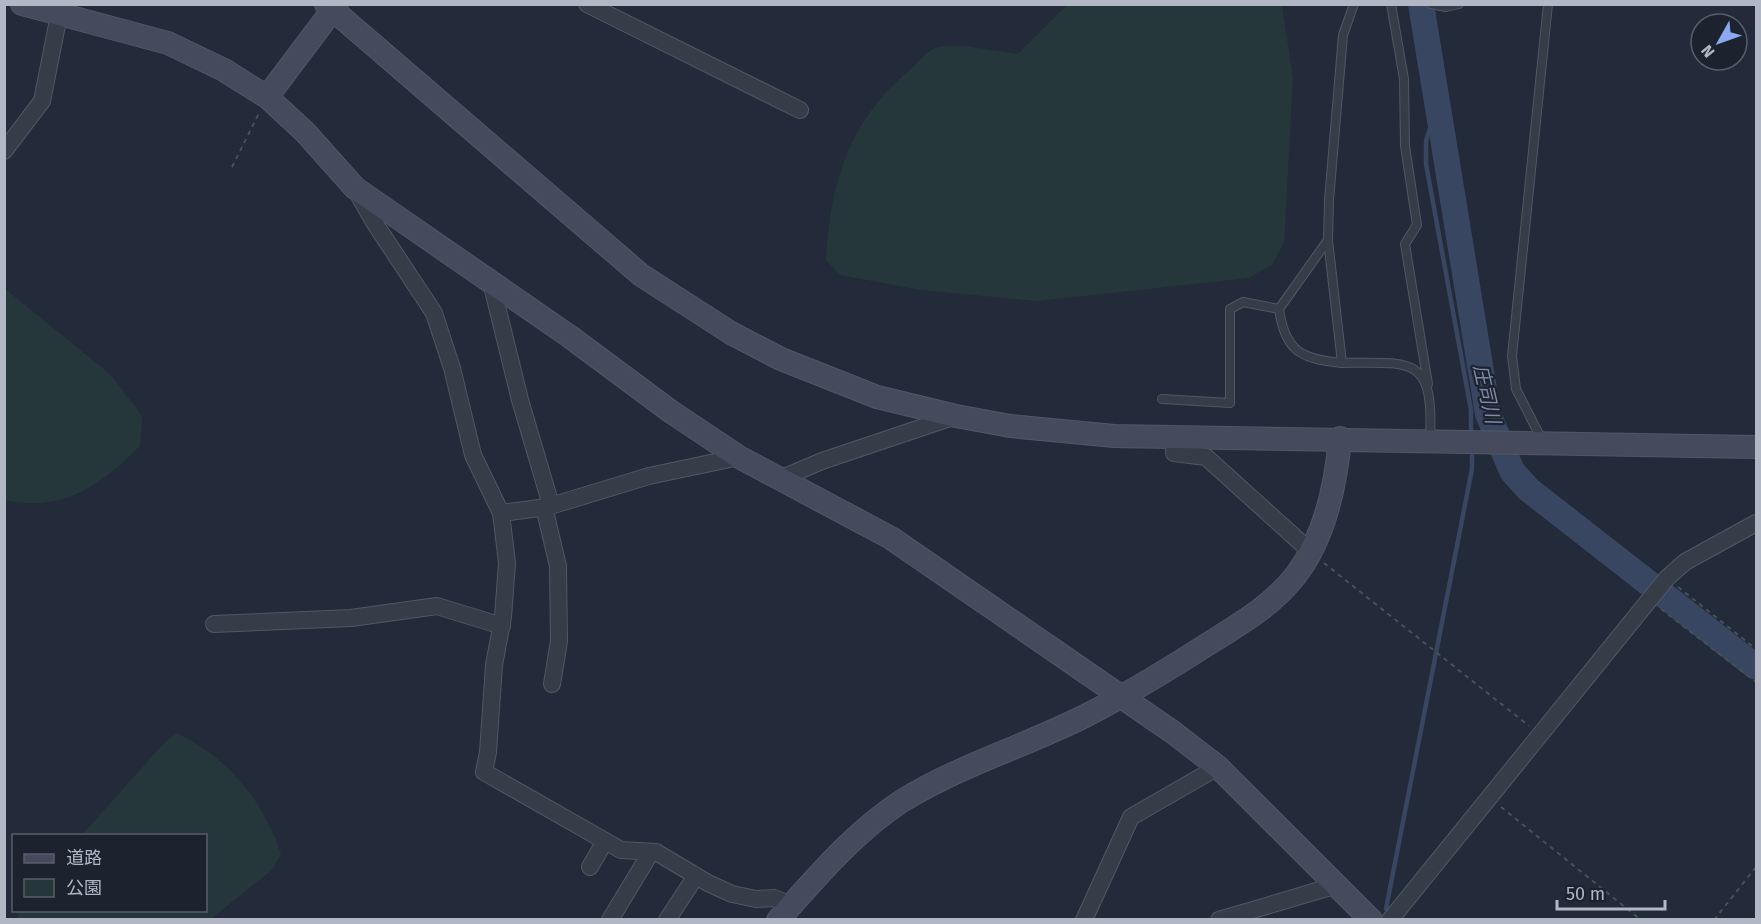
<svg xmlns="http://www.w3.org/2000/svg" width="1761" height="924" font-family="'Fira Sans','Noto Sans JP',sans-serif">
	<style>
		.green { fill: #26373b }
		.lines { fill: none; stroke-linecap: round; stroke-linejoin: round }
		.stream { stroke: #394661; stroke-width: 4.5 }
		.river { stroke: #394661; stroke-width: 26 }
		.lane-casing { stroke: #525764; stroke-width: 10 }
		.street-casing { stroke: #525764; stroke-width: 18 }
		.secondary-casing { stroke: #525764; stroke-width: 24 }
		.path { stroke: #435257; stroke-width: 2; stroke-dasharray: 4.5 4.5; stroke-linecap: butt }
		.lane { stroke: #373c49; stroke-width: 8 }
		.street { stroke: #373c49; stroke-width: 16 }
		.secondary { stroke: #454b5c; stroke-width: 22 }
		.labels { text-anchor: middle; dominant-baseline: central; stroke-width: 4.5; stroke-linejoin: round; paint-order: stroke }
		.water-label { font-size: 20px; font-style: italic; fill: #7c8bab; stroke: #1c222e }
	</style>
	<rect width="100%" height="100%" fill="#232a39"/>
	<!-- green -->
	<g class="green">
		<path d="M1067 5H1282L1293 78 1284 243 1272 265 1248 278 1037 301 921 290 840 275 826 260C830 184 849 119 911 69 917 64 924 54 931 50 949 39 997 52 1018 54Z"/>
		<path d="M4 288 111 375 142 416 140 446C100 485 64 513 5 500Z"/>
		<path d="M176 733C228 757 263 800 281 854L272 870 211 919H17L20 910H206V836L82 835 162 745Z"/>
	</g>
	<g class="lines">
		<!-- stream -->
		<g class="stream">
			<path d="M1437 107 1426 141V164L1471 410V435"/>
			<path d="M1386 909 1472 469V449"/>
		</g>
		<!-- river -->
		<path class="river" d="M1421 4 1488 414 1512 471 1528 489 1756 667"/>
		<defs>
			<g id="lane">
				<path d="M1354 4 1343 35 1329 200 1328 240 1342 363C1414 362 1434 357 1430 439"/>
				<path d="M1391 4 1404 79 1405 146 1417 225 1405 244 1428 384"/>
				<path d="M1431 4 1446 7 1459 4"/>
				<path d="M1328 240 1279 309C1285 352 1302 359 1342 363"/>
				<path d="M1162 399 1230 403V309L1243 302 1279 309"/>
				<path d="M1542 440 1516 389 1512 356 1548 4"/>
			</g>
			<g id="street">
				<path d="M587 4 800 110"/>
				<path d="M4 151 42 101 59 15"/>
				<path d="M357 192 374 222 434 313 452 368 473 455 501 513 507 563 503 617 494 665 488 752 484 772 621 850 656 852 708 883 732 894 756 899 774 898 791 905"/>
				<path d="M491 282 520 400 551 505"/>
				<path d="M1175 436 1174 453 1206 457 1310 551"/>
				<path d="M782 478 822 461 956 416"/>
				<path d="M544 507 558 566 559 641 552 684"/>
				<path d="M501 513 547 507 649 476 739 457"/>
				<path d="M214 624 351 618 437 606 502 626"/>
				<path d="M590 867 605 841"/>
				<path d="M610 920 651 852"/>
				<path d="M667 920 696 876"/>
				<path d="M1084 920 1131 817 1218 767"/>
				<path d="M1219 920 1337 885"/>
				<path d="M1390 920 1667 578 1685 562 1756 523"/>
			</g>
			<g id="secondary">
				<path d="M22 4 168 43 224 70 267 97 305 132 355 188 569 336 670 411 739 457 891 538 1174 733 1218 767 1371 920"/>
				<path d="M326 4 641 275 731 333 781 359 877 397 956 416 1010 426 1114 436 1756 447"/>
				<path d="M267 97 337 4"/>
				<path d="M778 920C816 878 854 832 902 801 960 765 1026 746 1087 715 1128 694 1169 669 1208 644 1240 624 1273 605 1296 575 1325 537 1336 484 1340 438"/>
			</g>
		</defs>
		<!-- lane casing -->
		<use href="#lane" class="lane-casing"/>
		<!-- street casing -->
		<use href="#street" class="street-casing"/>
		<!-- secondary casing -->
		<use href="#secondary" class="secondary-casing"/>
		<!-- path -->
		<g class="path">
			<path d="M232 167 259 113"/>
			<path d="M1324 563 1529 726"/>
			<path d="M1678 587 1756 649"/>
			<path d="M1661 609 1756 682"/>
			<path d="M1501 807 1641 920"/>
			<path d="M1714 920 1756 867"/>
		</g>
		<!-- lane -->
		<use href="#lane" class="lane"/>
		<!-- street -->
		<use href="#street" class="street"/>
		<!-- secondary -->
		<use href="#secondary" class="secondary"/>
	</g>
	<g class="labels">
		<!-- water labels -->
		<g class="water-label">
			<text transform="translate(1487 394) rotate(77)">庄司川</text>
		</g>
	</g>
	<!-- border -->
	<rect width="1761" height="924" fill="none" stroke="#b2b7c5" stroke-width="12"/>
	<!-- legend -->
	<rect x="12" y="834" width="195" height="78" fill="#1c222e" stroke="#585e6a" stroke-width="1.5"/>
	<rect x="24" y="854" width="30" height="9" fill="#454b5c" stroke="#585e6a" stroke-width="1.5"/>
	<text x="66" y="864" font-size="18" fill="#b2b7c5">道路</text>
	<rect x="24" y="879" width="30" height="18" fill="#26373b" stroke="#585e6a" stroke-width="1.5"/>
	<text x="66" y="894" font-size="18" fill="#b2b7c5">公園</text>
	<!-- north arrow -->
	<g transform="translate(1719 42) rotate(230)"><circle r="28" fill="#1c222e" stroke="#585e6a" stroke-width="1.5"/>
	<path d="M0-4.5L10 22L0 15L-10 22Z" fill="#8ba8f1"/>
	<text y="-9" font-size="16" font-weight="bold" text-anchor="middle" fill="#b2b7c5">N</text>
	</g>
	<!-- scale -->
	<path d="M1557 900v9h108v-9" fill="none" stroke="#b2b7c5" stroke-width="3"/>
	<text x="1566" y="900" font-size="18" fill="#b2b7c5" stroke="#1c222e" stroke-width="4.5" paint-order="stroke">50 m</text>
</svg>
